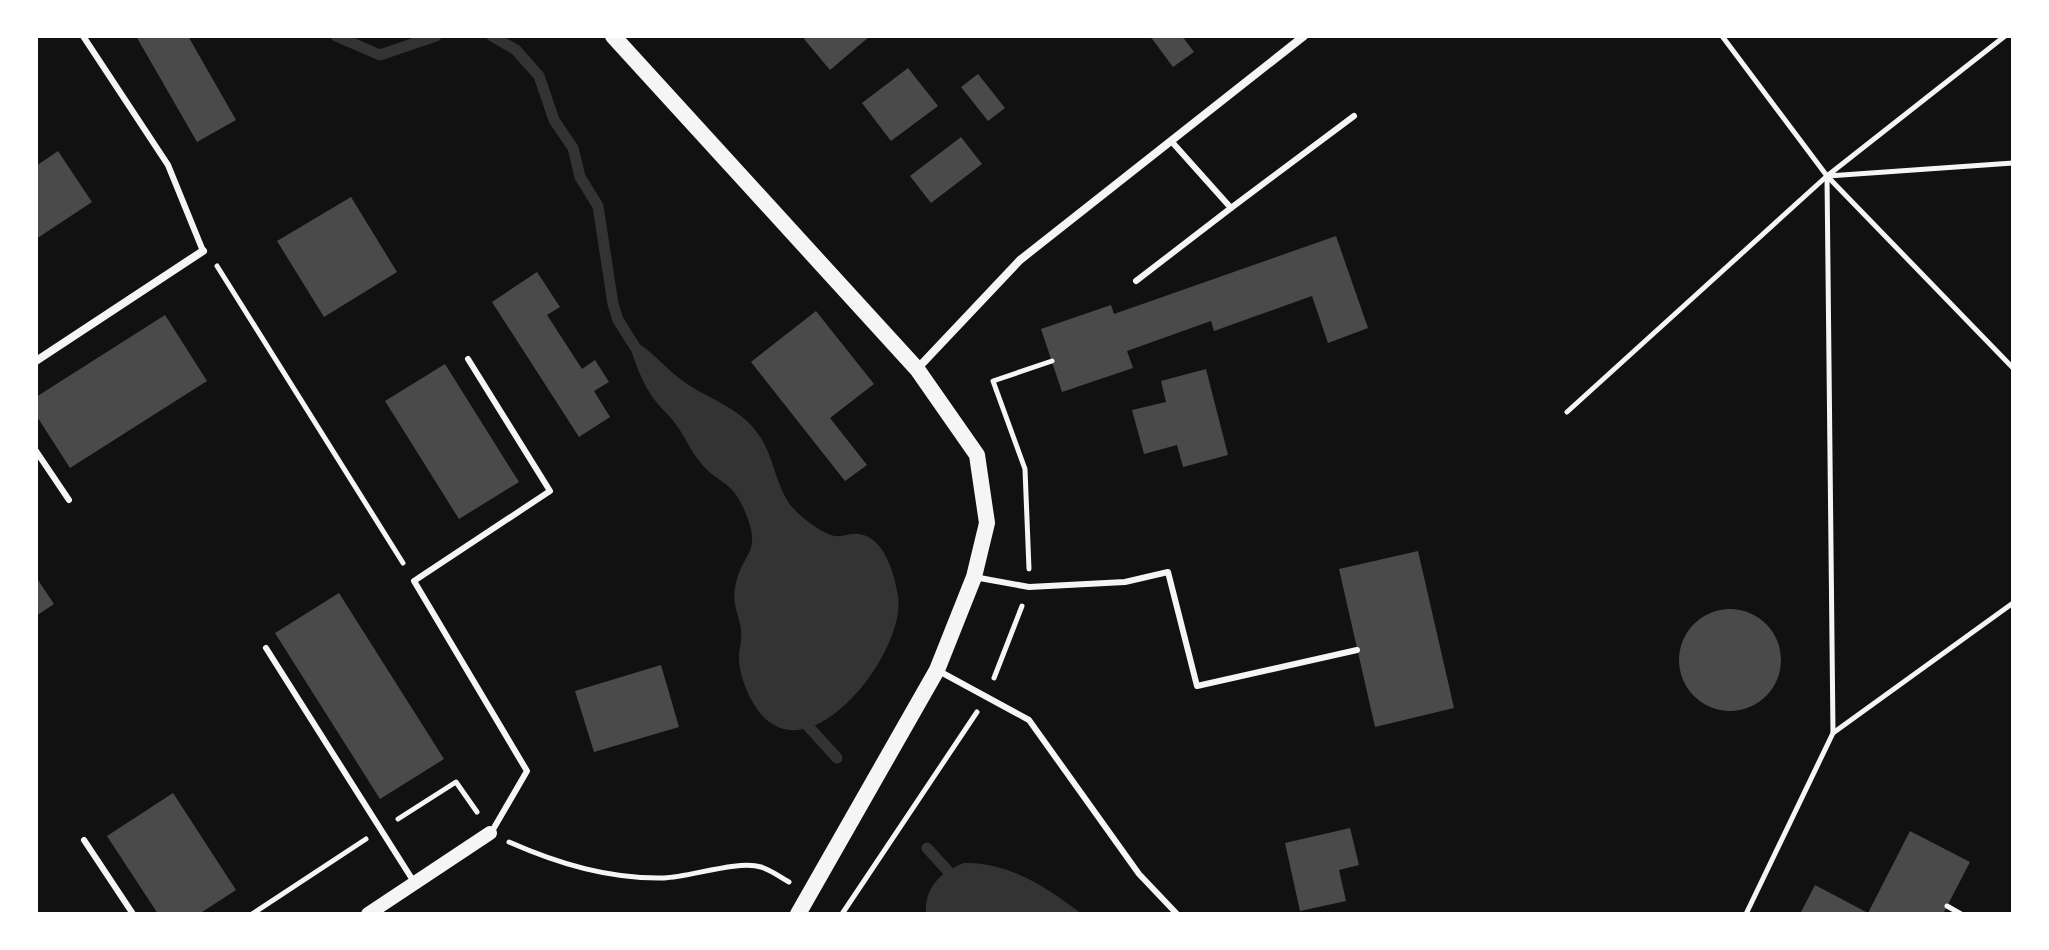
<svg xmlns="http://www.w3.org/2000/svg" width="2049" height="950" font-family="'PT Sans',sans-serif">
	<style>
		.water { fill: #333 }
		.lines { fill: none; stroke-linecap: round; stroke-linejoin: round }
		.stream { stroke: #333; stroke-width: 11 }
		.building { fill: #4a4a4a }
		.path { stroke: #f5f5f5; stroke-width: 5 }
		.service { stroke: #f5f5f5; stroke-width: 6 }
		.minor { stroke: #f5f5f5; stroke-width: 8 }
		.tertiary { stroke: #f5f5f5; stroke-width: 14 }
		.secondary { stroke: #f5f5f5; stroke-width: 16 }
	</style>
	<rect width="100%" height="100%" fill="#111"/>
	<!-- water -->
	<g class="water">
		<path d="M627 337C649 347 661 364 679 378 708 401 739 404 761 438 775 461 777 491 794 509 802 518 823 534 835 536 842 537 851 533 859 534 885 538 894 573 898 596 907 654 804 784 755 706 746 692 738 671 739 654 740 646 742 639 741 630 739 616 732 603 735 588 742 549 764 556 744 509 731 479 716 483 700 462 691 451 685 437 677 426 671 417 664 411 657 403 642 385 634 360 627 337Z"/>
		<path d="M964 863C1010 862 1047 888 1082 914H926C924 888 940 872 964 863Z"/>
	</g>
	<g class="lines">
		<!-- stream -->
		<g class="stream">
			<path d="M336 36 380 55 436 36"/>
			<path d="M492 36 516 50 539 76 554 120 573 148 580 177 598 206 613 304 618 320 635 347"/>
			<path d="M804 714 808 726 837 758"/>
			<path d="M927 848 947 870"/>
		</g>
	</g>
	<!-- building -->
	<g class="building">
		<path d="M136 36H188L236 120 197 142Z"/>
		<path d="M808 36H870L830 70 804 39Z"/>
		<path d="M1150 36H1182L1194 52 1173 67Z"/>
		<path d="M908 68 938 106 891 141 862 103Z"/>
		<path d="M978 74 1005 108 988 121 961 87Z"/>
		<path d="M961 137 982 164 931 203 910 176Z"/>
		<path d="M58 151 92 202 36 239V166Z"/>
		<path d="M351 197 397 272 324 317 277 241Z"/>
		<path d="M1336 236 1368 328 1328 343 1312 296 1214 331 1211 321 1127 351 1133 368 1062 392 1041 329 1111 305 1114 314Z"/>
		<path d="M537 272 560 307 547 315 582 369 595 360 609 382 594 391 610 417 579 437 492 302Z"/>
		<path d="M816 311 874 384 830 418 867 465 845 481 751 362Z"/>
		<path d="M165 315 207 381 70 468 36 415V397Z"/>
		<path d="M445 364 519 482 459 519 385 401Z"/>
		<path d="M1206 369 1228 455 1183 467 1177 445 1144 454 1132 410 1166 402 1161 381Z"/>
		<path d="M1418 551 1454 708 1375 727 1339 569Z"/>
		<path d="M36 577 54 604 36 616Z"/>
		<path d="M339 593 444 759 380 799 275 633Z"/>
		<circle cx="1730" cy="660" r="51"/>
		<path d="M661 665 679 727 594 752 575 691Z"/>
		<path d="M173 793 236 890 199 914H158L107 836Z"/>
		<path d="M1350 828 1359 865 1339 870 1346 901 1300 911 1285 843Z"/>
		<path d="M1910 831 1970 862 1943 914H1800L1815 885 1868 913Z"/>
	</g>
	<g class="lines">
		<!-- path -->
		<g class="path">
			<path d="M1722 36 1827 176 2013 368"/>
			<path d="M1828 176 2013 163"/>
			<path d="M1827 177 1833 733"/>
			<path d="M217 266 403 563"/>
			<path d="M1567 412 1827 176 2005 36"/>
			<path d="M1029 569 1025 469 993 381 1052 361"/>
			<path d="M994 678 1022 606"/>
			<path d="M398 819 456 782 477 812"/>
			<path d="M509 842C559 864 609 879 664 878 690 877 738 860 761 867 771 870 780 877 789 882"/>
			<path d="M1947 906 1961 914"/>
			<path d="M252 914 366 839"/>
			<path d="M842 914 977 712"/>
			<path d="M1746 914 1833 733 2013 603"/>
		</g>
		<!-- service -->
		<g class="service">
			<path d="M83 36 168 165 203 251"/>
			<path d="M1172 142 1231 208 1354 116"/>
			<path d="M1136 281 1231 208"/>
			<path d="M468 359 550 491 414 581 527 771 491 833"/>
			<path d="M36 451 69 500"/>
			<path d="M974 577 1029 587 1125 582 1168 572 1197 686 1357 650"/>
			<path d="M266 648 414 882"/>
			<path d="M937 670 1029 720 1139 874 1177 914"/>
			<path d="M84 840 133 914"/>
		</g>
		<!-- minor -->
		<g class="minor">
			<path d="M36 361 203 251"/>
			<path d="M917 369 1020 260 1304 36"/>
		</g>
		<!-- tertiary -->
		<path class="tertiary" d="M368 914 490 833"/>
		<!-- secondary -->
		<path class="secondary" d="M613 36 917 369 977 455 987 523 974 577 937 670 798 914"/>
	</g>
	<!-- border -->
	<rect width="2049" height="950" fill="none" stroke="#ffffff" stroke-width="76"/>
</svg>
